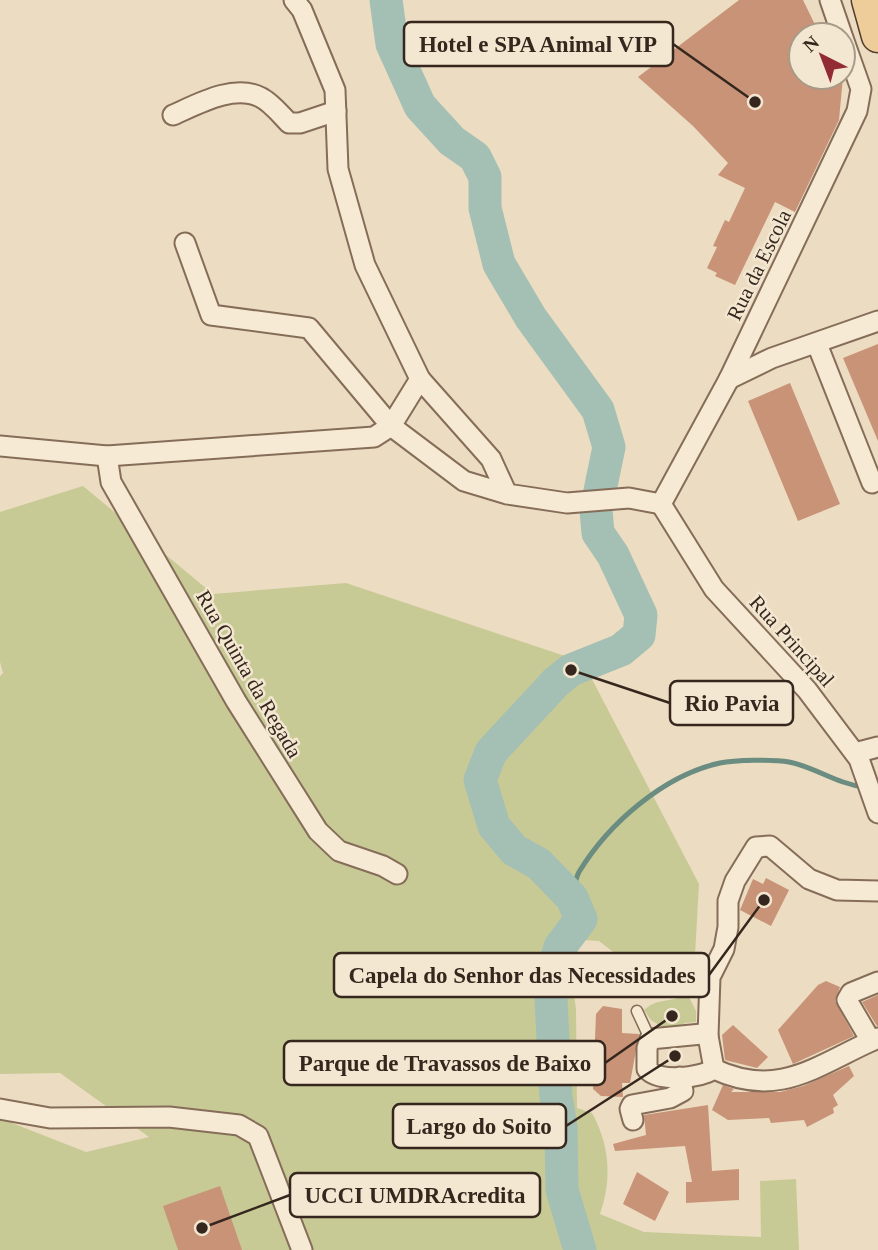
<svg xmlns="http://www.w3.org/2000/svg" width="878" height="1250" font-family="Georgia,serif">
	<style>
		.green { fill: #c8ca96 }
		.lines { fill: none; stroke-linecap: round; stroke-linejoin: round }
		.stream { stroke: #6b8c81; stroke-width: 5 }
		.river { stroke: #a4bfb4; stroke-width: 33 }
		.building { fill: #c99378 }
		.service-casing { stroke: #856d59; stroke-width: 13 }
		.minor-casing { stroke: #856d59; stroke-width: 23 }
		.primary-casing { stroke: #533c2e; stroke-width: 35 }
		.service { stroke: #f7ead4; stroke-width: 10 }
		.minor { stroke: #f7ead4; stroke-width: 19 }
		.primary { stroke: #efcd9a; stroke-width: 32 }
		.labels { text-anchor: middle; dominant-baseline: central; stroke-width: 5; stroke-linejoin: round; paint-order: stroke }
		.street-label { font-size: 21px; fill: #35271d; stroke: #f4e7d1 }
		.leader { fill: none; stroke: #35271d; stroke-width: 2.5 }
		.callout-dot { fill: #35271d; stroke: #f4e7d1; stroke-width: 2.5 }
		.callout { fill: #f4e7d1; stroke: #35271d; stroke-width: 2.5 }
		.callout-label { font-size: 23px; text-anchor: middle; font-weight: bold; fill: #35271d }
	</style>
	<rect width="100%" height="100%" fill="#ecdcc1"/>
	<!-- green -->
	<g class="green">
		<path d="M83 486 213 594 346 583 583 662 699 884 695 955 689 974 673 984 657 986 599 941 583 940 570 966 576 1009 577 1108 592 1113C610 1145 612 1180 600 1214L644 1232 761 1237 760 1181 796 1179 799 1250H0V1113L12 1123 86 1152 149 1137 60 1073 0 1074V676L3 673 0 662V512Z"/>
		<path d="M688 995 696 1011V1022L685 1023 670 1032 651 1020 644 1010C657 998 672 1002 688 995Z"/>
	</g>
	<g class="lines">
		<!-- stream -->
		<path class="stream" d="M572 898C574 890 575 879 579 872 608 824 664 775 720 763 734 760 774 759 789 762 815 767 837 784 864 787"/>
		<!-- river -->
		<path class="river" d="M386 0 392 44 420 106 452 141 475 157 485 177V208L499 264 531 318 598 410 609 447 596 510 598 533 613 555 641 615 639 635 621 650 571 670 556 682 491 752 480 780 494 826 514 850 539 864 572 898 581 919 560 947 550 980 556 1097 561 1127 562 1190 580 1250"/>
	</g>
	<!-- building -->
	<g class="building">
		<path d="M739 0H803L820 35H801V77H843L839 120 795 212 775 202 735 285 715 276 717 273 707 268 717 247 713 246 725 220 729 222 745 188 718 175 728 163 693 126 638 77Z"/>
		<path d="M878 344V441L843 358Z"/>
		<path d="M790 383 840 504 798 521 748 401Z"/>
		<path d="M766 878 789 890 771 926 740 910 753 879 763 884Z"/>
		<path d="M826 981 840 987 835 1001 854 1036 793 1064 778 1030 818 985Z"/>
		<path d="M878 995V1026H877L862 1002Z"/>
		<path d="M603 1006 622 1009V1033L639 1034 630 1083H622L623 1097 601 1096 593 1089 596 1014Z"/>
		<path d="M733 1025 768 1057 757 1068 725 1060 722 1035Z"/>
		<path d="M849 1066 854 1076 833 1095 838 1105 833 1108 834 1113 807 1127 804 1120 771 1123 769 1118 728 1120 712 1110 723 1085 734 1089 731 1092H780L803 1086Z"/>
		<path d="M708 1105 712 1171 739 1169V1200L686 1203V1182H692L685 1146 615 1151 613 1144 646 1135 644 1115Z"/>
		<path d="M637 1172 669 1192 655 1221 623 1204Z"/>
		<path d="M220 1186 242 1250H178L163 1206Z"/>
	</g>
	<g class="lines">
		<defs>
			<path id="service" d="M637 1011 650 1039"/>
			<g id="minor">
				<path d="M294 0 302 10 335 90 338 169 365 265 420 379"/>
				<path d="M830 0 842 35"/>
				<path d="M173 115C198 104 233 84 260 97 271 102 281 115 289 123H300L336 111"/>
				<path d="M817 344 872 483"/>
				<path d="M729 379 772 358 878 321"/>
				<path d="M0 446 107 456 374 437 391 426 309 328 211 315 185 243"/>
				<path d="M107 456 111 482 236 701 318 831 339 851 383 866 397 874"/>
				<path d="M507 494 491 459 420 379 391 426 464 481 507 494 567 503 629 498 661 504"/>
				<path d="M661 504 729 379 857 111 861 89 843 38"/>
				<path d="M661 504 714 589 807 690 859 759 878 813"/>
				<path d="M855 753 878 747"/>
				<path d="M708 1036 702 1034 650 1039 647 1048V1069C658 1083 700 1078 714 1069"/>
				<path d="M871 1041 847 1000 851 993 878 982"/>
				<path d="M714 1069 708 1036 710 977 724 949 728 927V901L735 881 756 847 770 846 809 879 837 890 878 891"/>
				<path d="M714 1069C780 1100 818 1064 878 1038"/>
				<path d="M0 1109 50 1118 169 1117 239 1125 258 1136 302 1250"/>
				<path d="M633 1120 630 1109 632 1105 670 1098 683 1091 680 1077"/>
			</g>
			<path id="primary" d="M868 0 878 36"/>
		</defs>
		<!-- service casing -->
		<use href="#service" class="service-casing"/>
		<!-- minor casing -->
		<use href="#minor" class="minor-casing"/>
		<!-- primary casing -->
		<use href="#primary" class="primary-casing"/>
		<!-- service -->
		<use href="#service" class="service"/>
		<!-- minor -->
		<use href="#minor" class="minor"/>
		<!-- primary -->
		<use href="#primary" class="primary"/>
	</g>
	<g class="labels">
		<!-- street labels -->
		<g class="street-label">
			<text transform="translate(759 265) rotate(-64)">Rua da Escola</text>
			<text transform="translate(792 641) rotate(48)">Rua Principal</text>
			<text transform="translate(249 674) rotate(60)">Rua Quinta da Regada</text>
		</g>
	</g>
	<!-- callouts -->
	<path class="leader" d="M755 102L673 44M571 670L670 703M764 900L709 975M672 1016L605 1063M675 1056L566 1126M202 1228L290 1195"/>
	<g class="callout-dot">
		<circle cx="755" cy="102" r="7"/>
		<circle cx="571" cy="670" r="7"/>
		<circle cx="764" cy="900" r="7"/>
		<circle cx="672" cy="1016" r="7"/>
		<circle cx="675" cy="1056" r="7"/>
		<circle cx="202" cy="1228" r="7"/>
	</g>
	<g class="callout">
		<rect x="404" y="22" width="269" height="44" rx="7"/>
		<rect x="670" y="681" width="123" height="44" rx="7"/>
		<rect x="334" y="953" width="375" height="44" rx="7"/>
		<rect x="284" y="1041" width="321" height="44" rx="7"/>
		<rect x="393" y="1104" width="173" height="44" rx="7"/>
		<rect x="290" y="1173" width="250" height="44" rx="7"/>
	</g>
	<g class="callout-label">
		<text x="538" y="52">Hotel e SPA Animal VIP</text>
		<text x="732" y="711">Rio Pavia</text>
		<text x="522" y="983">Capela do Senhor das Necessidades</text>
		<text x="445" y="1071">Parque de Travassos de Baixo</text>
		<text x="479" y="1134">Largo do Soito</text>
		<text x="415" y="1203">UCCI UMDRAcredita</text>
	</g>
	<!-- north arrow -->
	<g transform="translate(822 56) rotate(318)"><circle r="33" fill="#f4e7d1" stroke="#a89a89" stroke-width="2"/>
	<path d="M0-5L12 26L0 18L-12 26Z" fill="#922b35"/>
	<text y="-10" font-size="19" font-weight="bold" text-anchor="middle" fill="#35271d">N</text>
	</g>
</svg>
